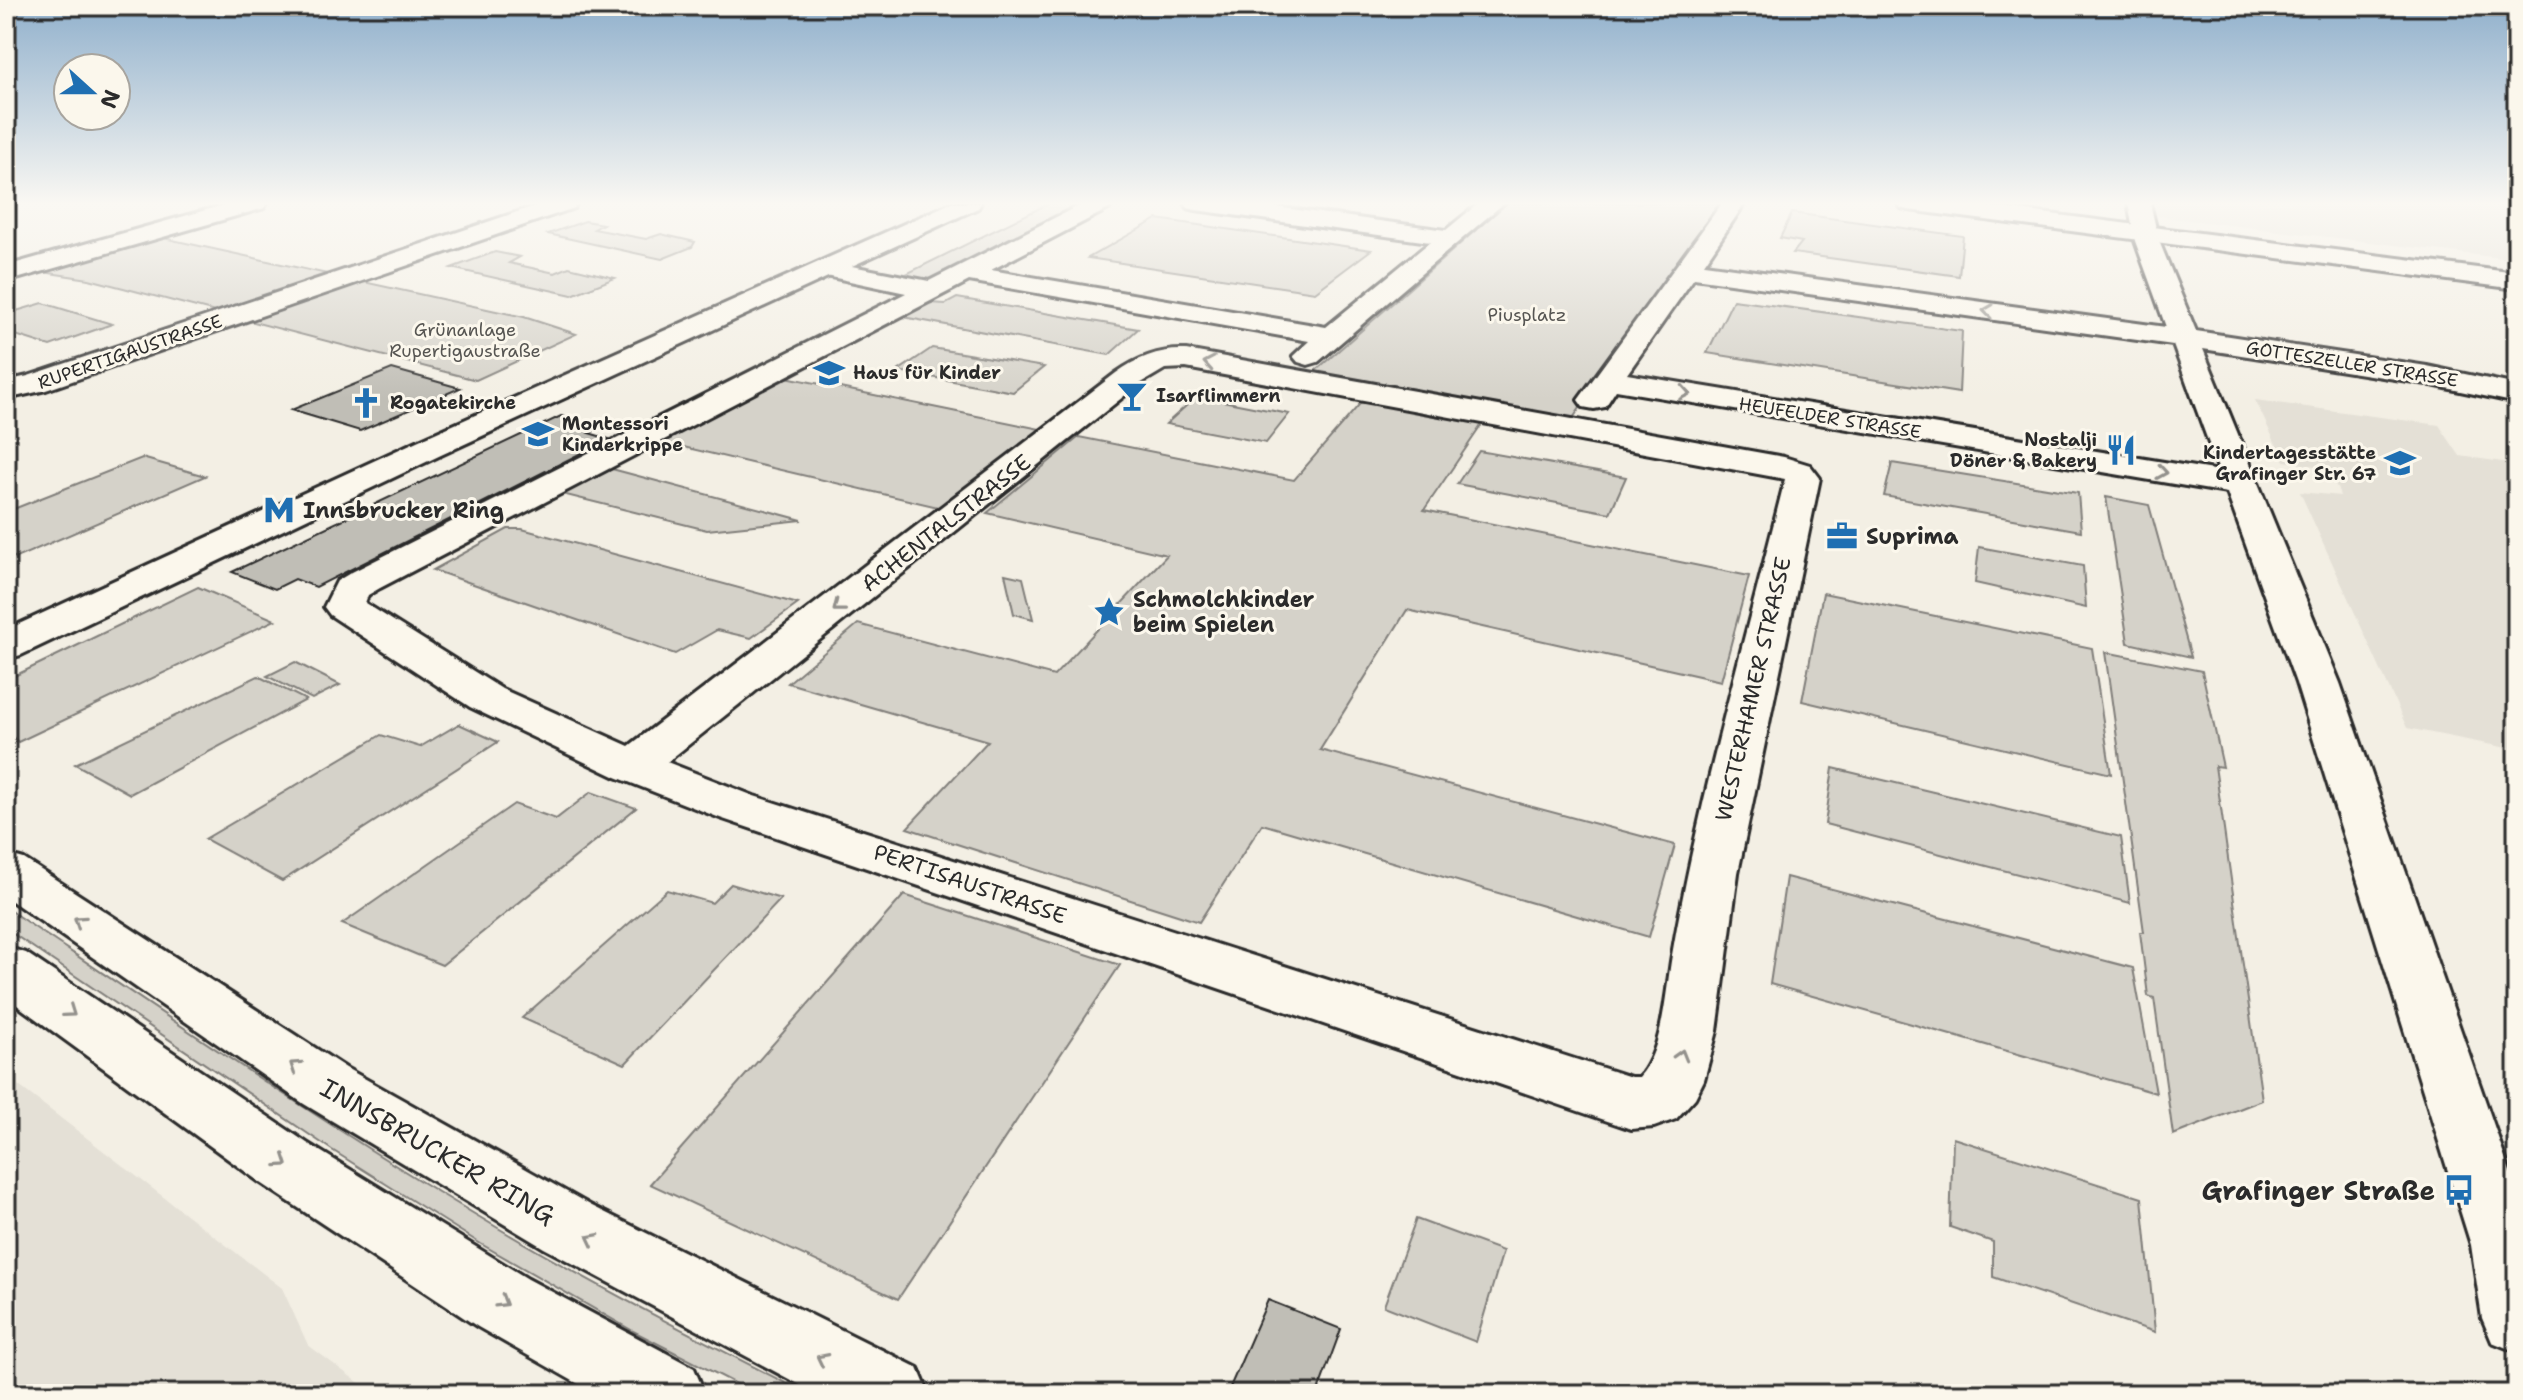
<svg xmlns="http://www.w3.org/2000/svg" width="2523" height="1400" font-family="'Shantell Sans',sans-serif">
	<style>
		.built { fill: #e4e0d6 }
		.green { fill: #d5d2c9; stroke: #807e7a; stroke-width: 2 }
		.building { fill: #c0beb6; stroke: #2b2b2b; stroke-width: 2 }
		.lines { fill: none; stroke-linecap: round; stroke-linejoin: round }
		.minor-casing { stroke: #2b2b2b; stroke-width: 6 }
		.major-casing { stroke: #2b2b2b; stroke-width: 6 }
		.minor { fill: #fbf7ec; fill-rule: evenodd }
		.major { fill: #fbf7ec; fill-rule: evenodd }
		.oneway { stroke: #93918c }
		.labels { text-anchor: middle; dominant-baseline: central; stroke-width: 6; stroke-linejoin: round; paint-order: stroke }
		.far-park-label { font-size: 18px; fill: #565552; stroke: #fbf7ec }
		.far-street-label { font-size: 18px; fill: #2b2b2b; stroke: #fbf7ec }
		.far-poi-label { font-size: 18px; font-weight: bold; fill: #2b2b2b; stroke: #fbf7ec; text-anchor: start }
		.poi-label { font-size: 22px; font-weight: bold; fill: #2b2b2b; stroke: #fbf7ec; text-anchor: start }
		.street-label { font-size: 22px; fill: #2b2b2b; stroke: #fbf7ec }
		.near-street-label { font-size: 26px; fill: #2b2b2b; stroke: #fbf7ec }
		.near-poi-label { font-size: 26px; font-weight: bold; fill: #2b2b2b; stroke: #fbf7ec; text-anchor: end }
	</style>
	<rect width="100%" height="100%" fill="#f3efe4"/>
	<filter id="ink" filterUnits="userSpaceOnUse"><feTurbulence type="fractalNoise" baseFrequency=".0125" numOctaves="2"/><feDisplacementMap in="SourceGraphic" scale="16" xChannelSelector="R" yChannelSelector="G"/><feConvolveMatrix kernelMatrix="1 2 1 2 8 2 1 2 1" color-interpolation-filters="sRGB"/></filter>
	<g filter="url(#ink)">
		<!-- built -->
		<g class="built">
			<path d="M2144 203H2517V260L2148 215Z"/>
			<path d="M2255 400 2439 425 2460 456 2517 464V750L2407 728 2300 492 2340 496 2337 488 2327 468 2284 461Z"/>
			<path d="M6 1076 282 1288 308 1345 374 1394H6Z"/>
		</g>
		<!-- green -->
		<g class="green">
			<path d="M1050 203H1081L928 282 900 277Z"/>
			<path d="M1507 203H1723L1571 421 1314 372Z"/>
			<path d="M1792 213 1963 236 1959 276 1793 253 1802 242 1780 238Z"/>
			<path d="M1157 219 1371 250 1315 292 1088 258Z"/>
			<path d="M585 221 603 224 594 229 646 239 661 234 695 242 692 247 662 259 548 234Z"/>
			<path d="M154 236 524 317 576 334 476 380 89 279 36 271Z"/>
			<path d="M495 252 520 257 509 263 555 273 569 267 615 278 572 295 451 268Z"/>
			<path d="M957 298 1138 329 1109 355 903 317 929 303 946 304Z"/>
			<path d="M1733 300 1962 331 1959 393 1707 353Z"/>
			<path d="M43 303 112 324 50 346 6 332V314Z"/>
			<path d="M932 348 1044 367 1013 392 898 371Z"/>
			<path d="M786 377 1045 430 942 508 662 442Z"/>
			<path d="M1197 396 1289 414 1266 443 1166 424Z"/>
			<path d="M1364 399 1485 420 1424 510 1749 576 1721 681 1407 610 1320 750 1675 845 1649 937 1262 824 1199 922 907 828 988 741 788 683 858 624 1054 676 1167 555 987 513 1079 437 1294 480Z"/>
			<path d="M1479 451 1626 477 1610 513 1457 484Z"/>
			<path d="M142 458 205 476 16 558 6 553V512Z"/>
			<path d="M1892 463 2078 493 2081 531 1884 496Z"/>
			<path d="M612 469 802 520 707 530 562 494Z"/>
			<path d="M2106 497 2149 505 2191 657 2128 643Z"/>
			<path d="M508 529H522L798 604 751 638 717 630 675 654 433 570Z"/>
			<path d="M1979 547 2083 566 2086 608 1975 583Z"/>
			<path d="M1005 574 1023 578 1033 619 1014 614Z"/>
			<path d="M198 587 275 620 18 742 6 731V680Z"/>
			<path d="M1823 593 2092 648 2111 774 1802 701Z"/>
			<path d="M2105 652 2202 671 2223 767 2215 766 2262 1100 2173 1135 2154 998 2148 996 2140 932H2144Z"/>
			<path d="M295 662 340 685 312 699 267 676Z"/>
			<path d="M258 676 306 700 130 794 75 764Z"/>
			<path d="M459 724 498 742 282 881 205 839 381 735 420 747Z"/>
			<path d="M1833 768 2121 837 2130 903 1825 824Z"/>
			<path d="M591 792 636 808 442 965 342 924 514 804 556 819Z"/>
			<path d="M1786 877 2133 968 2156 1093 1770 984Z"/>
			<path d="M731 884 781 899 625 1064 522 1018 667 890 712 903Z"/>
			<path d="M904 895 1120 965 898 1299 650 1184Z"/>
			<path d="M6 908C168 1017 329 1128 498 1228 599 1288 703 1341 807 1394H756L633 1331 481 1244 332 1150 6 929Z"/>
			<path d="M1953 1138 2142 1198 2155 1332 1993 1277V1242L1950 1227Z"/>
			<path d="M1416 1219 1503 1251 1476 1342 1384 1306Z"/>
		</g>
		<!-- building -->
		<g class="building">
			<path d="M392 369 460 388 360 431 291 410Z"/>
			<path d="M561 416 602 427 589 433 609 439 316 587 295 579 275 589 232 572Z"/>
			<path d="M1268 1300 1341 1329 1317 1394H1227Z"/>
		</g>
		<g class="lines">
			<defs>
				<g id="minor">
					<path d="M231 203H267L264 208 6 282V266Z"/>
					<path d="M544 203H577L574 208 46 390 6 399V381L28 376Z"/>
					<path d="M1084 203H1113L1110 208 991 270 1326 327 1430 242 1196 210 1188 208 1185 203H1247L1446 230 1479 203H1504L1318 362 1308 365 1298 362 1293 356 1309 341 969 281 380 588 368 595 365 603 502 689 629 746 1116 373C1138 357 1160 349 1186 350L1784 457 1810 465 1820 478 1738 873 1717 1031 1704 1080 1695 1098 1676 1119 1654 1127 1631 1129 720 818 616 777 470 707 330 615 324 607 337 581 352 572 906 293 817 274 813 269 817 264 826 261 929 281ZM1186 368 1785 479C1746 637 1700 794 1672 955 1666 989 1663 1052 1639 1077H1631L754 796 667 762 1138 385 1165 369Z"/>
					<path d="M1722 203H1745L1704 264 2166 327 2135 241 2128 203H2150L2159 241 2196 331 2427 366 2517 385V403L2427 384 2203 349 2340 683 2517 1192V1352L2492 1342 2482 1318 2471 1245 2296 683 2227 493 1616 390 1605 407 1594 409 1583 407 1578 400ZM1694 278 2173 345 2219 471 1627 374Z"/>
				</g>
				<g id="major">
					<path d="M951 203H981L978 208 441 455 21 655 6 659V630L417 441Z"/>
					<path d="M1898 203H1963L2517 273V289L1909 210 1901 208Z"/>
					<path d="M6 854 24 859 346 1068 592 1206 918 1368 929 1394H817L544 1248 304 1104 6 897Z"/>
					<path d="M6 947 26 953 307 1143 528 1279 694 1368 705 1394H596L478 1327 261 1183 6 997Z"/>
				</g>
			</defs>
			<!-- minor casing -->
			<use href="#minor" class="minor-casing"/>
			<!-- major casing -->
			<use href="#major" class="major-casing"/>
			<!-- minor -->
			<use href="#minor" class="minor"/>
			<!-- major -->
			<use href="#major" class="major"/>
		</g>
		<!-- one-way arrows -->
		<defs><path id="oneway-chevron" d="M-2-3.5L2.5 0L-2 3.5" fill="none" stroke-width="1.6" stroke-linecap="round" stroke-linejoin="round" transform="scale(2)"/></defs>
		<g class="oneway">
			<use href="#oneway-chevron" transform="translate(1988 311) rotate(-172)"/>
			<use href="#oneway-chevron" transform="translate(1209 363) rotate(-170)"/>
			<use href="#oneway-chevron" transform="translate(1685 393) rotate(10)"/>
			<use href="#oneway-chevron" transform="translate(2162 472) rotate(9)"/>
			<use href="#oneway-chevron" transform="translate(838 607) rotate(142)"/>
			<use href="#oneway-chevron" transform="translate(79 921) rotate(-146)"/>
			<use href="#oneway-chevron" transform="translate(70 1012) rotate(35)"/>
			<use href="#oneway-chevron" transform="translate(1681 1055) rotate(-74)"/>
			<use href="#oneway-chevron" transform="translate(295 1066) rotate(-146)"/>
			<use href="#oneway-chevron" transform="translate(283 1162) rotate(34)"/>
			<use href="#oneway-chevron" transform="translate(592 1239) rotate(-153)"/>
			<use href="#oneway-chevron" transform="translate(502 1302) rotate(31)"/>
			<use href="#oneway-chevron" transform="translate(822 1359) rotate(-153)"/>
		</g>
	</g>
	<!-- sky -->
	<linearGradient id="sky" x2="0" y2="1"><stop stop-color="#90b0cc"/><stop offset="0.51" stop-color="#faf8f3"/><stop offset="1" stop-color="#faf8f3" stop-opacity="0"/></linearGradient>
	<rect width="2523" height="399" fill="url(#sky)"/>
	<!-- icons -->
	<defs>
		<symbol id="school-bare" viewBox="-9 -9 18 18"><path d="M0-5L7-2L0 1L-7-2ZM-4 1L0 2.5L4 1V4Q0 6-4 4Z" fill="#1f6fb2" stroke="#fbf7ec" stroke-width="2.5" paint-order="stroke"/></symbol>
		<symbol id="bar-bare" viewBox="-9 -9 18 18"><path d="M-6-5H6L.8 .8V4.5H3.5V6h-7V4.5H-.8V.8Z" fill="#1f6fb2" stroke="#fbf7ec" stroke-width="2.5" paint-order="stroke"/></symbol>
		<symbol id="church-bare" viewBox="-9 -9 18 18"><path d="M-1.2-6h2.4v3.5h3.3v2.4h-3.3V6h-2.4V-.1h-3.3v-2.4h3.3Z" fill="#1f6fb2" stroke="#fbf7ec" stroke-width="2.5" paint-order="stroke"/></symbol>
		<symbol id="restaurant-bare" viewBox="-9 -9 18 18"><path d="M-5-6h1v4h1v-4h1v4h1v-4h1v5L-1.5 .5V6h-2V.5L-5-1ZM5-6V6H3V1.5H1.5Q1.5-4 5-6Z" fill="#1f6fb2" stroke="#fbf7ec" stroke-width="2.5" paint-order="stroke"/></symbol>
		<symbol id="metro-bare" viewBox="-9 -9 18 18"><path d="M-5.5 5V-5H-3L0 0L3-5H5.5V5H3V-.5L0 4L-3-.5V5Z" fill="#1f6fb2" stroke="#fbf7ec" stroke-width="2.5" paint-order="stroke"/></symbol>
		<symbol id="office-bare" viewBox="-9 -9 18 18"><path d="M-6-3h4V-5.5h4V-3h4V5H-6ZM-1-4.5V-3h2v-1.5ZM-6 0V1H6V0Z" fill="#1f6fb2" stroke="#fbf7ec" stroke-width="2.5" paint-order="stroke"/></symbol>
		<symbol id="sight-bare" viewBox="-9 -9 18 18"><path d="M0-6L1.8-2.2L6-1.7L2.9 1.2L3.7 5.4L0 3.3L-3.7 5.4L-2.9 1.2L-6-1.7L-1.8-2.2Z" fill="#1f6fb2" stroke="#fbf7ec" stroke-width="2.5" paint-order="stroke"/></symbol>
		<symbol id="bus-bare" viewBox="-9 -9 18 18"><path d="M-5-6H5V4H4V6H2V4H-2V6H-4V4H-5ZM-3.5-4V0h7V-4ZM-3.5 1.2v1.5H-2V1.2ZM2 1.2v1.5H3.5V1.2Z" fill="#1f6fb2" stroke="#fbf7ec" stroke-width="2.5" paint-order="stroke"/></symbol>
	</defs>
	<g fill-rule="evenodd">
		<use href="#school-bare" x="807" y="351" width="44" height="44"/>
		<use href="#bar-bare" x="1110" y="374" width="44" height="44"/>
		<use href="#church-bare" x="344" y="381" width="44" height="44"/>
		<use href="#school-bare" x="516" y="412" width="44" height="44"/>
		<use href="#restaurant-bare" x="2099" y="428" width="44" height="44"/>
		<use href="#school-bare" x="2378" y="441" width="44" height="44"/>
		<use href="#metro-bare" x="257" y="488" width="44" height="44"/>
		<use href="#office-bare" x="1820" y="514" width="44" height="44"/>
		<use href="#sight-bare" x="1087" y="590" width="44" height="44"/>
		<use href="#bus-bare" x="2437" y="1168" width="44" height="44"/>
	</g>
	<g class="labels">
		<!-- far-park labels -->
		<g class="far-park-label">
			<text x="1527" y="315">Piusplatz</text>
			<text x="465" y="330">Grünanlage<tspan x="465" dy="21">Rupertigaustraße</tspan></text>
		</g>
		<!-- far-street labels -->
		<g class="far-street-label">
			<text transform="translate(130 352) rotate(-19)">RUPERTIGAUSTRASSE</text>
			<text transform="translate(2352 364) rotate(9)">GOTTESZELLER STRASSE</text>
			<text transform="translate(1830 418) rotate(9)">HEUFELDER STRASSE</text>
		</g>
		<!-- far-poi labels -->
		<g class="far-poi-label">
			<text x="853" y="373">Haus für Kinder</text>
			<text x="1156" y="396">Isarflimmern</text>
			<text x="390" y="403">Rogatekirche</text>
			<text x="562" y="424">Montessori<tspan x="562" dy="21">Kinderkrippe</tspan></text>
			<text x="2097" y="440" text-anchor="end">Nostalji<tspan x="2097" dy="21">Döner &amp; Bakery</tspan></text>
			<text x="2376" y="453" text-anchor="end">Kindertagesstätte<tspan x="2376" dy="21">Grafinger Str. 67</tspan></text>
		</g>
		<!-- poi labels -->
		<g class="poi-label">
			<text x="303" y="510">Innsbrucker Ring</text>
			<text x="1866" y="536">Suprima</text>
			<text x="1133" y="599">Schmolchkinder<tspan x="1133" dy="25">beim Spielen</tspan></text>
		</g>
		<!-- street labels -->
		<g class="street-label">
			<text transform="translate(946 523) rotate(-38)">ACHENTALSTRASSE</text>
			<text transform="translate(1753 689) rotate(-77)">WESTERHAMER STRASSE</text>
			<text transform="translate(970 884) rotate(19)">PERTISAUSTRASSE</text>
		</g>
		<!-- near-street labels -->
		<g class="near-street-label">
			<text transform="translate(438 1151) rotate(30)">INNSBRUCKER RING</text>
		</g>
		<!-- near-poi labels -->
		<g class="near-poi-label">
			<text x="2435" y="1190">Grafinger Straße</text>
		</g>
	</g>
	<!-- margin -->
	<rect width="2523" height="1400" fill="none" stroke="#fbf7ec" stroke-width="32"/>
	<rect x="16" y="16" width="2491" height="1368" fill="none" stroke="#2b2b2b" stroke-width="3" filter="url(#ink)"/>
	<!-- north arrow -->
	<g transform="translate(92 92) rotate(111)"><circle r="38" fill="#fbf7ec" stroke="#a8a59f" stroke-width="2"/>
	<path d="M0-6L14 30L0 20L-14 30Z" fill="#1f6fb2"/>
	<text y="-12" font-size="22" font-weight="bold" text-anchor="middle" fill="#2b2b2b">N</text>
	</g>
</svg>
